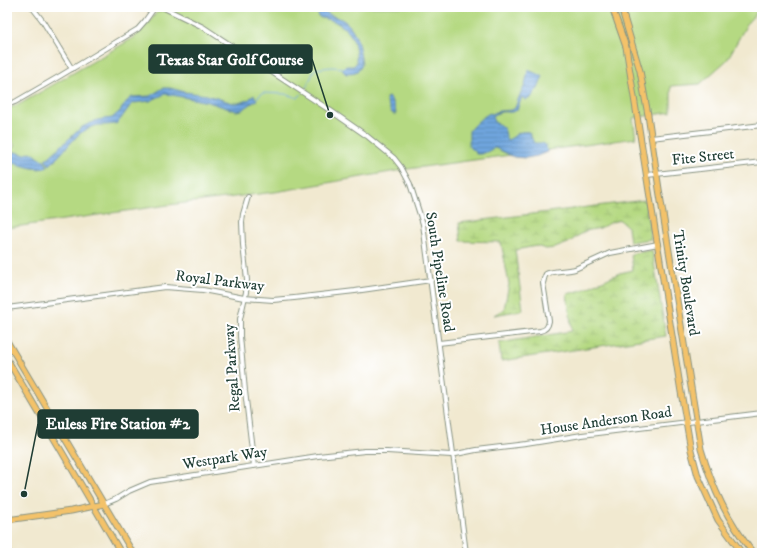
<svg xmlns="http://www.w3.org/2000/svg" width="769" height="560" font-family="'IM FELL DW Pica',serif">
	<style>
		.green { fill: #b5d982; stroke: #6a8b5b }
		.wetland { fill: url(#wetland-marsh); stroke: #6a8b5b }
		.water { fill: url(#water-rules); stroke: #487289 }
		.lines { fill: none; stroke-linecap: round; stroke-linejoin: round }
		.stream { stroke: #70a6de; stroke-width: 1 }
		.minor-casing { stroke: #889382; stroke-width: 6 }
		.major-casing { stroke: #889382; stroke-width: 7 }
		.minor { stroke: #fff; stroke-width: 4 }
		.major { stroke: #f3c26a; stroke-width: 5 }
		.labels { text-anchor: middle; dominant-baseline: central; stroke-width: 4; stroke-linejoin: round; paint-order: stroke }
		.street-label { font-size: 15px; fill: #1f3d34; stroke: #fff }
		.leader { fill: none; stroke: #1f3d34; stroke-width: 1.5 }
		.callout-dot { fill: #1f3d34; stroke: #fff; stroke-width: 1.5 }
		.callout { fill: #1f3d34; stroke: #1f3d34; stroke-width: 1.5 }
		.callout-label { font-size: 16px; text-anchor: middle; font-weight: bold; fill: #fff }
	</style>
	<defs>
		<pattern id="wetland-marsh" width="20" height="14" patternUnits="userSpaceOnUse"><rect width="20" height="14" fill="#b5d982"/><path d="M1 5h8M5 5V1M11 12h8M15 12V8" fill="none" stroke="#9bbb71"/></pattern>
		<pattern id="water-rules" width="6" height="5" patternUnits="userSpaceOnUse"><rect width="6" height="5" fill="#70a6de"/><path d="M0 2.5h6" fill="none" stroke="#5b88b5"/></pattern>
	</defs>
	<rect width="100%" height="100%" fill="#fff"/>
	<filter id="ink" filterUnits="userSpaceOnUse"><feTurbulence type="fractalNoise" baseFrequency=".025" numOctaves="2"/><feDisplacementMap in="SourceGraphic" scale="8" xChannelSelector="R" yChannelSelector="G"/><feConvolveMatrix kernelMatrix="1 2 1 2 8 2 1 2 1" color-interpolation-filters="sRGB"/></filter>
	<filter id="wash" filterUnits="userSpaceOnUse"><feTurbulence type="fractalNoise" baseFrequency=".012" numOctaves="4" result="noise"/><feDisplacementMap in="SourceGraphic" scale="16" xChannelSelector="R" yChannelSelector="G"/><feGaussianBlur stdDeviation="0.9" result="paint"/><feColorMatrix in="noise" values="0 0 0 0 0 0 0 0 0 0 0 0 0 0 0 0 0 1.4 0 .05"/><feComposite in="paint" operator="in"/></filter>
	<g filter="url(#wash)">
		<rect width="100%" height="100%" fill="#f1e9d0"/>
		<!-- green -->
		<path class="green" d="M162 7H762L748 22 727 60 700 84 671 86V112L633 118 636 138 408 169 275 192 168 205 7 228V151L15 146 7 133V109L20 104 135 37 148 24 157 12 161 11Z"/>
		<!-- wetland -->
		<g class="wetland">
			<path d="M645 200 651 239 630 242 628 227 620 220 612 222 600 228 585 231 568 243 555 248 546 249 536 246 515 250 523 310 494 315 504 309 509 284 501 242 461 241 459 223Z"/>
			<path d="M652 250 666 336 501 361 499 343 572 331 567 294 582 290 620 273 633 270 631 254Z"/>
		</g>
		<!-- water -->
		<g class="water">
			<path d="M317 7H322C326 16 336 16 343 20 358 30 359 48 362 64 360 72 353 73 346 74L342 70 346 66H353L356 64C357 47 354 32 337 23 332 19 325 20 319 17L317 11Z"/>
			<path d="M528 70 543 76 538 89 535 91 531 98 526 100 522 97 517 110C510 114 508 111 501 112 498 113 495 115 492 116L494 122C502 125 506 129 506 138L507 140C517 137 515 130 529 132L530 134 534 143H542L546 145 547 152 537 156 526 158 514 157 495 148 492 149 487 152 481 154H476L475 151 470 148 469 146V131C473 125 483 116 490 113L491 114 499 111 512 110 515 108 519 97 525 85Z"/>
			<path d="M163 88H170L185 92 207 95 233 103H238L248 100 254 95 257 100 242 110 236 111 208 102 172 95 165 94 150 101 134 103 130 106 120 120 116 124 106 125H98L91 127 79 134 58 157 51 164 49 165 45 159 49 157 82 127 97 120 112 118 120 111 126 102 132 97 150 96Z"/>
			<path d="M388 97C392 99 396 110 396 114H393C390 112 386 101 386 98Z"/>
			<path d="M13 152C22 152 21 157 31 152 36 154 38 159 44 160L48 167C37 172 23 165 13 163L7 166V154Z"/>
		</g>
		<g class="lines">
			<!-- stream -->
			<g class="stream">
				<path d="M303 91 307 86 315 69 332 67 345 68"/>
				<path d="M255 99 263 93 285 94 298 98 301 94"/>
			</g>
		</g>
	</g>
	<g filter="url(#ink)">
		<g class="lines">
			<defs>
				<g id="minor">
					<path d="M32 7 42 20 72 69"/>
					<path d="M162 7 203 27 331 111 367 136 394 158 401 167 410 184 423 224 466 553"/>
					<path d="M7 105 15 102 60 76 138 29 145 21 155 7"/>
					<path d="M651 138 762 125"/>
					<path d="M647 175 762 162"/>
					<path d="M248 197 243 214 242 222 243 245 247 280 246 292 240 319V336L245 391 254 466"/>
					<path d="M7 308 165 287 203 290 244 298 273 300 294 298 355 291 431 280"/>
					<path d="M439 343 540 331C545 330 548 328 549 321L543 283C544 280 544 277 546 274 551 271 568 271 575 269L610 253 658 244"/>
					<path d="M104 504 116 499 129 491 150 482 318 456 365 451H387L451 455 476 450 526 444 582 435 762 413"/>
				</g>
				<g id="major">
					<path d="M612 7 626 47 681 392 691 450 698 476 718 520 742 553"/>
					<path d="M621 7 640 71 648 115 659 189 701 449C713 490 727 519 753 553"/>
					<path d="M7 341 133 553"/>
					<path d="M7 359 62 452 121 553"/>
					<path d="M7 520 71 511 104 504"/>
					<path d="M7 543 8 553"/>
				</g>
			</defs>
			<!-- minor casing -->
			<use href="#minor" class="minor-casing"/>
			<!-- major casing -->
			<use href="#major" class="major-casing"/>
			<!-- minor -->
			<use href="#minor" class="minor"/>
			<!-- major -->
			<use href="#major" class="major"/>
		</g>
	</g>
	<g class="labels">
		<!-- street labels -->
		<g class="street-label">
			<text transform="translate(703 157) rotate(-6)">Fite Street</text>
			<text transform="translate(440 272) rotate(81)">South Pipeline Road</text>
			<text transform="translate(220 281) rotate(7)">Royal Parkway</text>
			<text transform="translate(686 283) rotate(81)">Trinity Boulevard</text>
			<text transform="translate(232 368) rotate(-94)">Regal Parkway</text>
			<text transform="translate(606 421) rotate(-8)">House Anderson Road</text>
			<text transform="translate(225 458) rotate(-9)">Westpark Way</text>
		</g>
	</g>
	<!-- callouts -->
	<path class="leader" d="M330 115L312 59M24 494L38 424"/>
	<g class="callout-dot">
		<circle cx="330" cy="115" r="4"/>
		<circle cx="24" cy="494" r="4"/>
	</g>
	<g class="callout">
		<rect x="149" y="45" width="163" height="28" rx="4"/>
		<rect x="38" y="410" width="160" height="28" rx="4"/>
	</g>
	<g class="callout-label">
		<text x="230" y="65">Texas Star Golf Course</text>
		<text x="118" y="429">Euless Fire Station #2</text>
	</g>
	<!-- margin -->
	<rect width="769" height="560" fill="none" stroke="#fff" stroke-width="24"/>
</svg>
